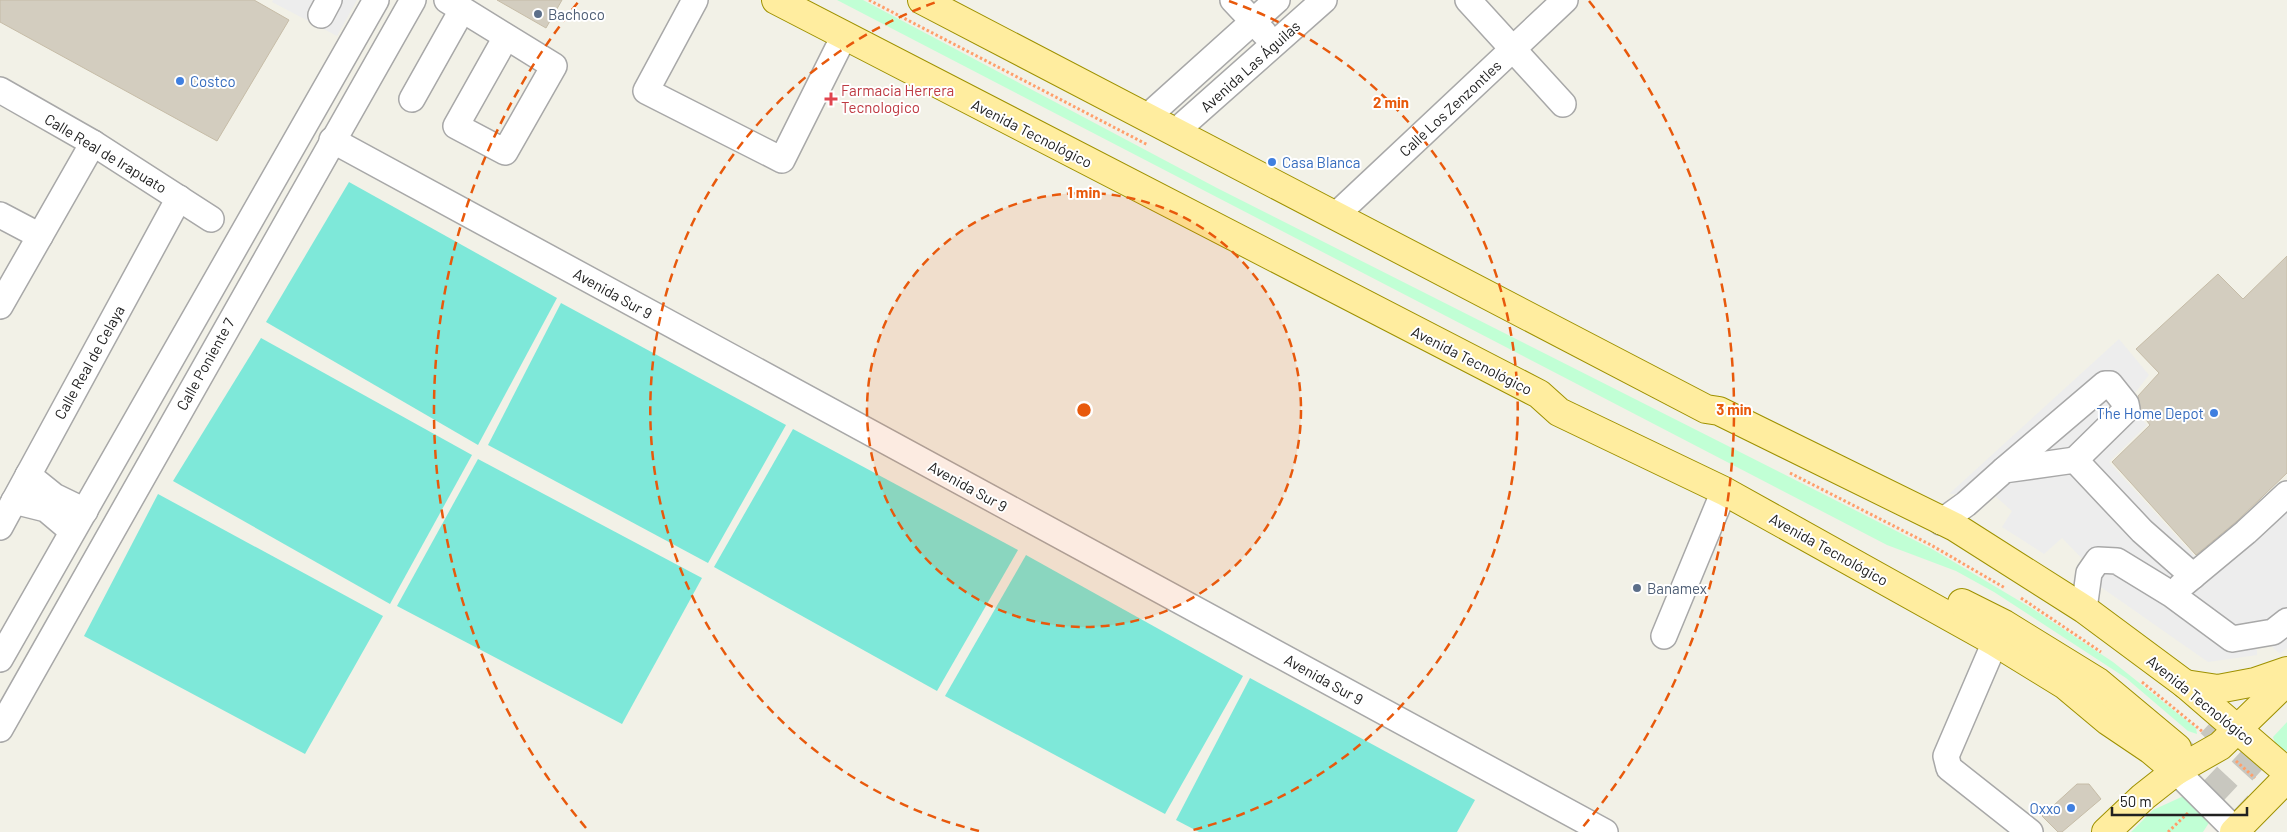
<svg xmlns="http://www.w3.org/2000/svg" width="2287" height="832" font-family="Barlow,sans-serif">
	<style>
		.park { fill: #c1ffd5 }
		.pitch { fill: #7ee8d9 }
		.parking { fill: #ededed }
		.building { fill: #d3cdbf; stroke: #c6bca7 }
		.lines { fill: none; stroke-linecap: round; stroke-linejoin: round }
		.major-tunnel { stroke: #c8c7bf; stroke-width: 28; stroke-dasharray: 28 14; stroke-linecap: butt }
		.minor-casing { stroke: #a8a8a8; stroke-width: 28 }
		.major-casing { stroke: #9e9100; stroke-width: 30 }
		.path { stroke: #ff9f6b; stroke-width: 3; stroke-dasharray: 2.5 2.5; stroke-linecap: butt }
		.minor { stroke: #fff; stroke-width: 25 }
		.major { stroke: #ffed9f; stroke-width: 28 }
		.ring { fill: none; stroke: #e8590c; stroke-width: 2.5; stroke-dasharray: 9 6 }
		.service-dot { fill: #5c6f8a; stroke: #fff; stroke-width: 2 }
		.shop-dot { fill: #3f7fe0; stroke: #fff; stroke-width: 2 }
		.health-dot { fill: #e0444e; stroke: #fff; stroke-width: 2 }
		.labels { text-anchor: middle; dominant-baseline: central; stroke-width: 4; stroke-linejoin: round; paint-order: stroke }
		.service-label { font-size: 15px; fill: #4e5e75; stroke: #fff; text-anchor: start }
		.street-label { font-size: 15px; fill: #212121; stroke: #fff }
		.shop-label { font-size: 15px; fill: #366cbe; stroke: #fff; text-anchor: start }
		.health-label { font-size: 15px; fill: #be3a42; stroke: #fff; text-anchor: start }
		.centre { fill: #e8590c; stroke: #fff; stroke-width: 2.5 }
		.ring-label { font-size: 15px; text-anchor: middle; font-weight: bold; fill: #e8590c; stroke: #fff; stroke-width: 4; stroke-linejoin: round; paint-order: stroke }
	</style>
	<rect width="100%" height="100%" fill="#f2f1e7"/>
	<!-- park -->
	<g class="park">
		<path d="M837 0H863L1217 188 1932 549 2033 609 2113 662 2196 728 2197 734 2188 731 2126 678 1994 592 1956 571 1887 545Z"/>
		<path d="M2287 722V750L2285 752 2275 743 2273 737Z"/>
		<path d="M2188 794 2214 815 2203 832H2131L2153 810Z"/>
	</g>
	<!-- pitch -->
	<g class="pitch">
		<path d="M349 182 557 298 478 445 266 322Z"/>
		<path d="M561 303 786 425 708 563 488 445Z"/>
		<path d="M261 338 472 455 390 604 173 481Z"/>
		<path d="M793 429 1018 550 937 691 714 567Z"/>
		<path d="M478 459 702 578 622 724 397 606Z"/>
		<path d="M158 494 383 616 305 754 84 636Z"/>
		<path d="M1026 555 1243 676 1165 814 945 696Z"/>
		<path d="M1250 678 1475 800 1457 832H1199L1176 820Z"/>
	</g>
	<!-- parking -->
	<g class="parking">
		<path d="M273 0H357L337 36 272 2Z"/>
		<path d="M2119 339 2149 375 2128 402 2147 425 2109 462 2201 563 2287 484V648L2280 654 2267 642 2257 643V655L2208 662 2095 583 2098 575 2062 538 2044 554 2002 527 2012 511 1994 495 1949 494Z"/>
	</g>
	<!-- building -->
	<g class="building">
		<path d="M0 0H254L289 20 217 141 0 22Z"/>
		<path d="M497 0H562L546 28Z"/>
		<path d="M2287 256V473L2237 521 2196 555 2112 462 2150 425 2141 413 2138 396 2159 373 2136 349 2218 274 2243 299Z"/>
		<path d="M2077 784H2089L2101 799 2062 832H2058L2042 816Z"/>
	</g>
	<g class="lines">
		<!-- major-tunnel -->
		<g class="major-tunnel">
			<path d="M2210 723 2287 793"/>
			<path d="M2177 748 2266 832"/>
		</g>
		<defs>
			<g id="minor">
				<path d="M447 0 554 66 505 152 456 126 506 37"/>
				<path d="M695 0 646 91 782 160 844 36"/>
				<path d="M1233 0 1264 33"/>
				<path d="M1468 0 1563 104"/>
				<path d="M321 15 329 0"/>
				<path d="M0 90 93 143 211 219"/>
				<path d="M412 99 462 10"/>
				<path d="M1147 117 1277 0"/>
				<path d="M1175 132 1324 0"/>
				<path d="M332 140 1605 832"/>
				<path d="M0 215 40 236"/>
				<path d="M1335 216 1565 0"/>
				<path d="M0 306 93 143"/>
				<path d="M2004 470 2105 384H2110L2126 404 2127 409 2075 460"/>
				<path d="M28 475 54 496 85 511"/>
				<path d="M14 501 46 509 72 531"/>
				<path d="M1941 522 1966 504 2004 470 2075 460 2142 531 2193 576"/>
				<path d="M0 527 179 198"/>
				<path d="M2181 586 2246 532 2287 494"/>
				<path d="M2084 609 2089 573 2098 560 2117 561 2171 594 2232 639 2273 632 2287 621"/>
				<path d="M1664 636 1724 491"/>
				<path d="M1995 642 1946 756 1949 768 2030 832"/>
				<path d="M0 659 376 0"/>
				<path d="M0 729 413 0"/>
				<path d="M2176 771 2237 832"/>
			</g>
			<g id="major">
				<path d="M776 0 1539 394 1559 412 1724 491 1995 642 2065 685 2108 721 2151 750 2176 771"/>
				<path d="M922 0 1706 409 1719 411 1955 527 2084 609 2185 684 2287 772"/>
				<path d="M1962 603 2004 624 2098 682 2177 748"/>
				<path d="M2185 684 2218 689 2255 682 2287 671"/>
				<path d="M2106 832 2143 797 2176 771 2220 746 2287 681"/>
				<path d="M2234 832 2287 778"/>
			</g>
		</defs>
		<!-- minor casing -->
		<use href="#minor" class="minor-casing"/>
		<!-- major casing -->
		<use href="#major" class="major-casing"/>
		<!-- path -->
		<g class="path">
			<path d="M869 0 1148 145"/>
			<path d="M1790 473 1931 545 2005 588"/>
			<path d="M2021 598 2101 652"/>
			<path d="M2142 682 2203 732"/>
			<path d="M2236 761 2255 778"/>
			<path d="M2168 832 2189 812"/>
		</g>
		<!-- minor -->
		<use href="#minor" class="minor"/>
		<!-- major -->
		<use href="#major" class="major"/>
	</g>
	<!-- distance rings -->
	<circle cx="1084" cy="410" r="217" fill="#e8590c" fill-opacity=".12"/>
	<g class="ring">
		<circle cx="1084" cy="410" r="217"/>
		<path d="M979 831A434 434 0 0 1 939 1M1229 1A434 434 0 0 1 1189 831"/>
		<path d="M586 828A650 650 0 0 1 579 1M1589 1A650 650 0 0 1 1582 828"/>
	</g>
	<!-- markers -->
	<g class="service-dot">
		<circle cx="538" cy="14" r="5"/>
		<circle cx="1637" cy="588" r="5"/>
	</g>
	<g class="shop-dot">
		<circle cx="180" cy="81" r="5"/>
		<circle cx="1272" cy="162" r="5"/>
		<circle cx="2214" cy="413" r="5"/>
		<circle cx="2071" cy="808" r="5"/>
	</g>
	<path class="health-dot" d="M828.5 91.5h5v5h5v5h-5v5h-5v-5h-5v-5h5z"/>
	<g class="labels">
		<!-- service labels -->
		<g class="service-label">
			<text x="548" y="14">Bachoco</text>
			<text x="1647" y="588">Banamex</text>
		</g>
		<!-- street labels -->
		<g class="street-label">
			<text transform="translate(1250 66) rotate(-42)">Avenida Las Águilas</text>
			<text transform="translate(1450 108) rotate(-43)">Calle Los Zenzontles</text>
			<text transform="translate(1032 133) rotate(27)">Avenida Tecnológico</text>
			<text transform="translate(106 153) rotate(31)">Calle Real de Irapuato</text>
			<text transform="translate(613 293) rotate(29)">Avenida Sur 9</text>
			<text transform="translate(1472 360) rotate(27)">Avenida Tecnológico</text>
			<text transform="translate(89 362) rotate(-61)">Calle Real de Celaya</text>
			<text transform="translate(205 364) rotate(-61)">Calle Poniente 7</text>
			<text transform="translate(968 486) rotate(29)">Avenida Sur 9</text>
			<text transform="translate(1829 549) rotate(29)">Avenida Tecnológico</text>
			<text transform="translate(1324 679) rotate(29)">Avenida Sur 9</text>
			<text transform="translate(2201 700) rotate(39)">Avenida Tecnológico</text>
		</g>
		<!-- shop labels -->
		<g class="shop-label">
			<text x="190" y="81">Costco</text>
			<text x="1282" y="162">Casa Blanca</text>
			<text x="2204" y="413" text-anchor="end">The Home Depot</text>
			<text x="2061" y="808" text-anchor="end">Oxxo</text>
		</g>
		<!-- health labels -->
		<g class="health-label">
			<text x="841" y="90">Farmacia Herrera<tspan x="841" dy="17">Tecnologico</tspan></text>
		</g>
	</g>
	<circle cx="1084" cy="410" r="8" class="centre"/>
	<g class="ring-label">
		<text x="1391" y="108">2 min</text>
		<text x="1084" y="198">1 min</text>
		<text x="1734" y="415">3 min</text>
	</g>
	<!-- scale -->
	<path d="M2112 807v8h135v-8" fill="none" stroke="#212121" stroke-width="2.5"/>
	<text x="2120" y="807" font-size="15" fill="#212121" stroke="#ffffff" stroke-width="4" paint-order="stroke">50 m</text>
</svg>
